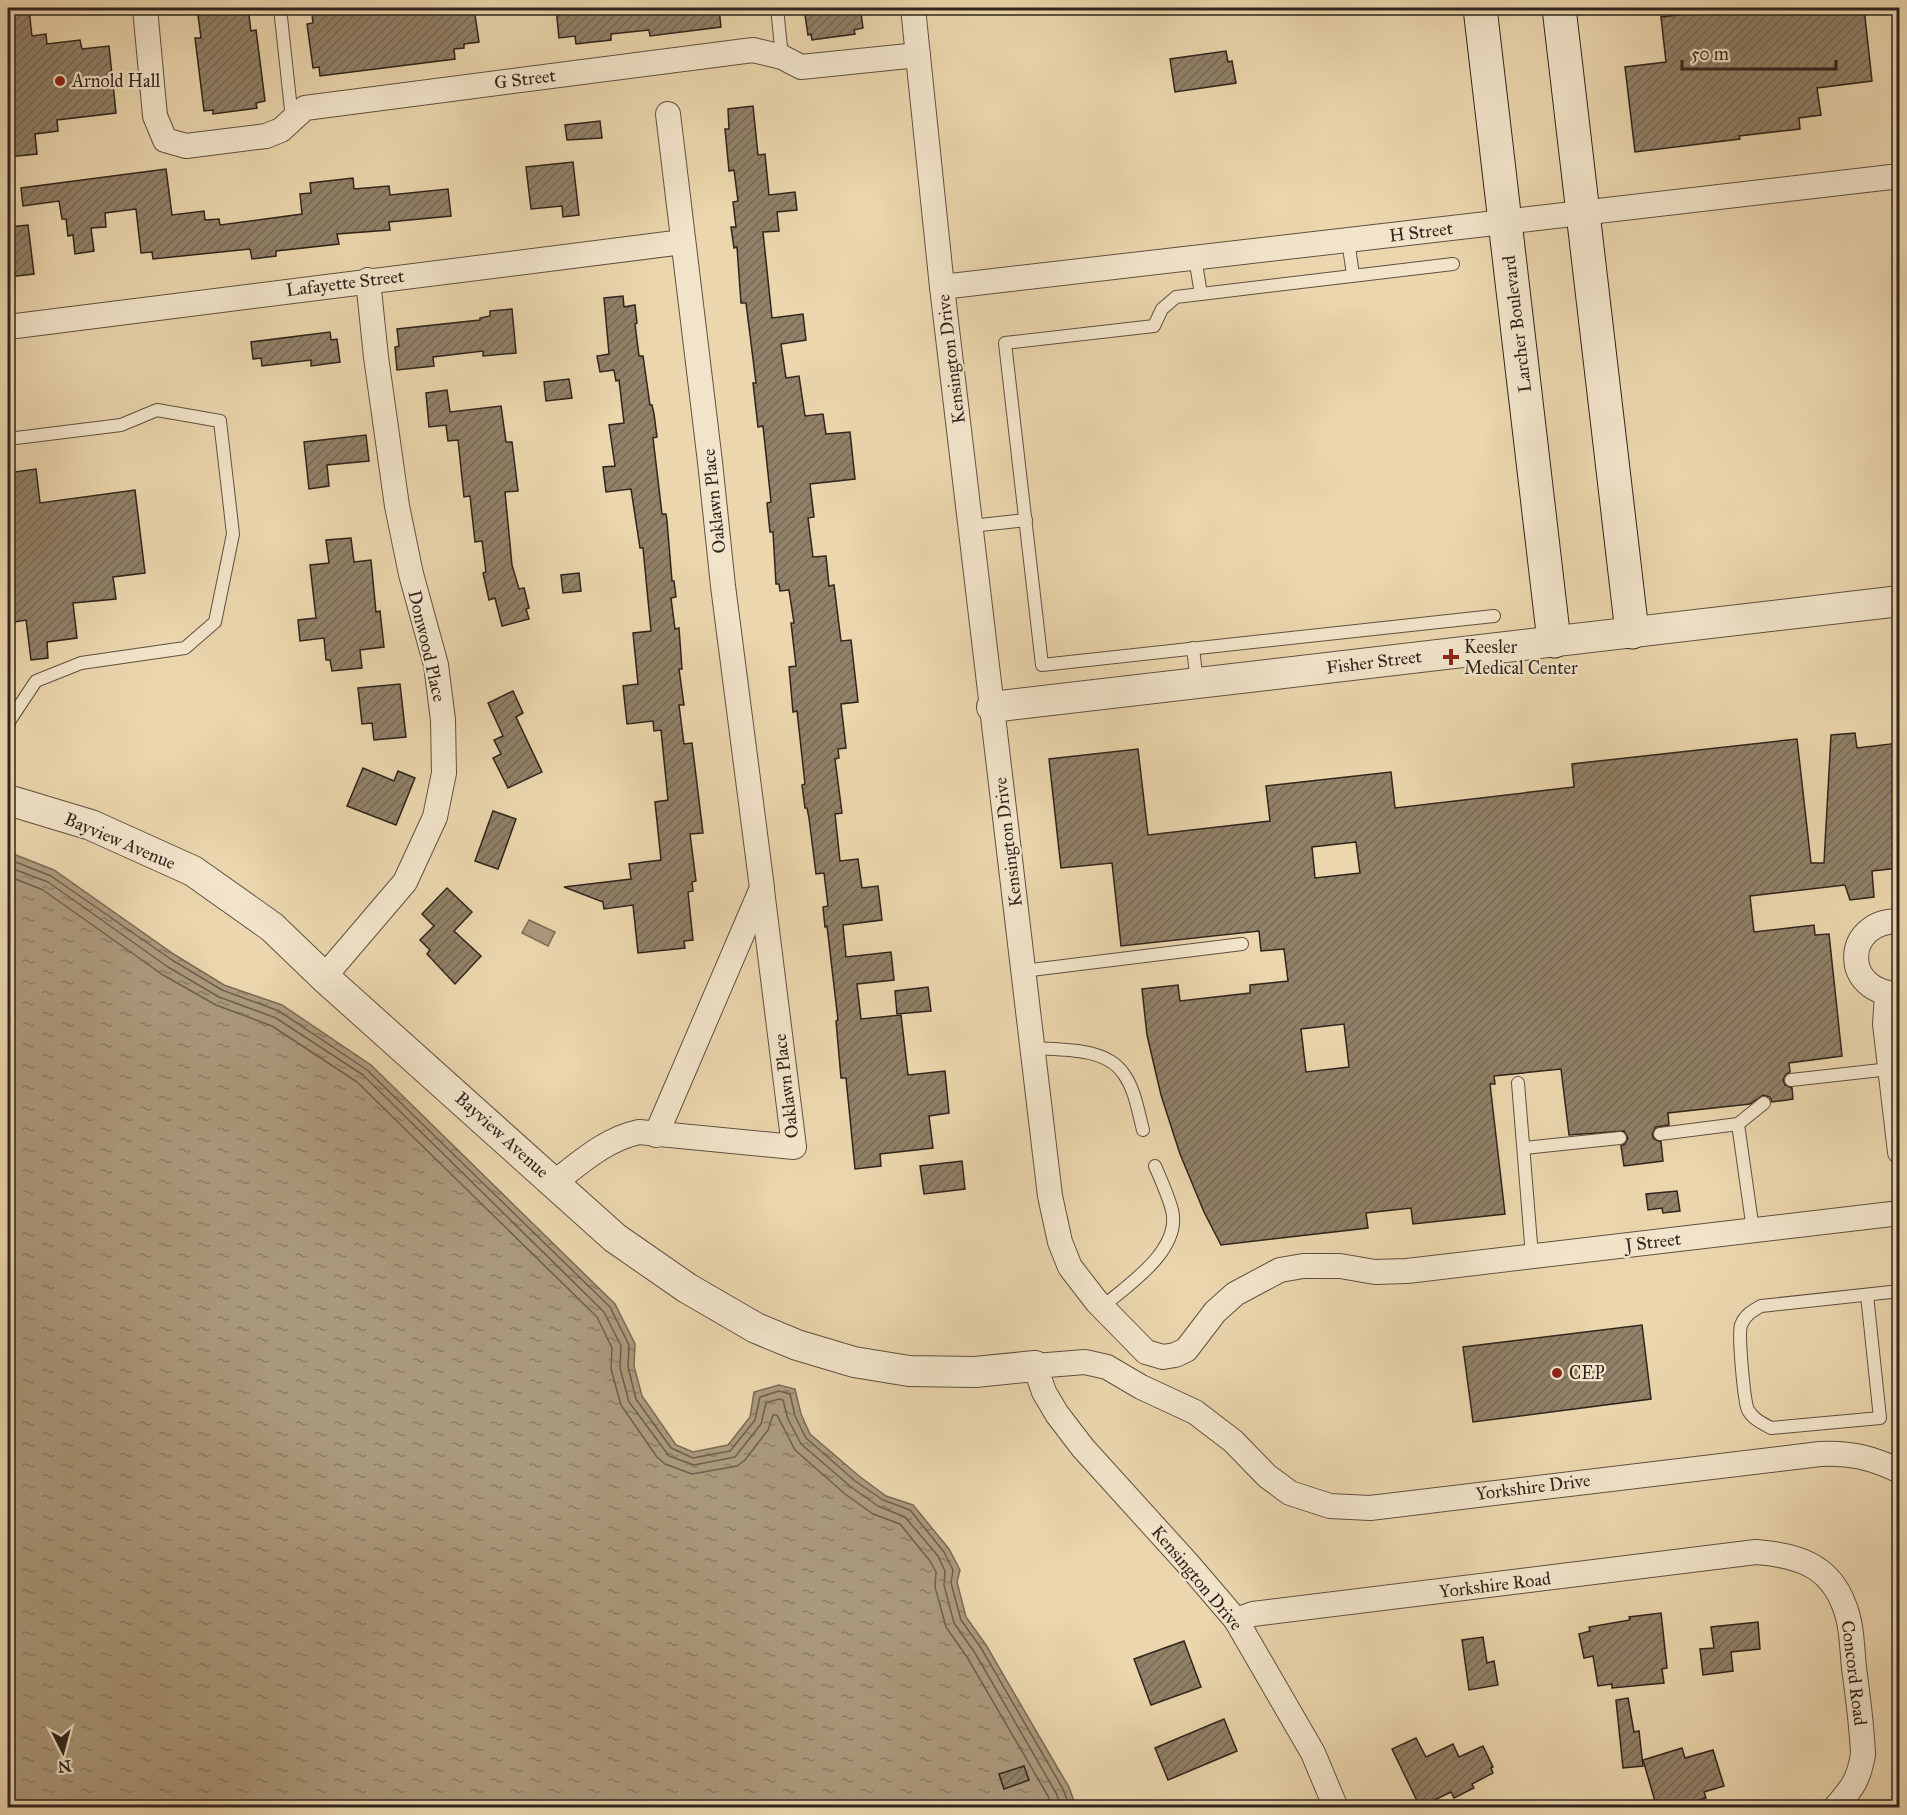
<svg xmlns="http://www.w3.org/2000/svg" width="1907" height="1815" font-family="'IM FELL Great Primer',serif">
	<style>
		.water { fill: url(#water-ripples); stroke: #7a6a56; stroke-width: 1.5 }
		.lines { fill: none; stroke-linecap: round; stroke-linejoin: round }
		.shore { stroke: #6e5e4c; stroke-width: 1.5 }
		.building { fill: url(#building-hatch); stroke: #30241d; stroke-width: 1.5; fill-rule: evenodd }
		.service-casing { stroke: #5f5041; stroke-width: 14 }
		.minor-casing { stroke: #5f5041; stroke-width: 26 }
		.tertiary-casing { stroke: #5f5041; stroke-width: 32 }
		.secondary-casing { stroke: #30241d; stroke-width: 35 }
		.service { stroke: #f2e4ca; stroke-width: 12 }
		.minor { stroke: #f2e4ca; stroke-width: 24 }
		.tertiary { stroke: #f2e4ca; stroke-width: 30 }
		.secondary { stroke: #f2e4ca; stroke-width: 33 }
		.poi-dot { fill: #8f2418; stroke: #f2e4ca; stroke-width: 2 }
		.labels { text-anchor: middle; dominant-baseline: central; stroke-width: 4.5; stroke-linejoin: round; paint-order: stroke }
		.street-label { font-size: 18px; fill: #30241d; stroke: #f2e4ca }
		.poi-label { font-size: 18px; fill: #30241d; stroke: #f2e4ca; text-anchor: start }
	</style>
	<defs>
		<pattern id="water-ripples" width="26" height="14" patternUnits="userSpaceOnUse" patternTransform="scale(1.5)"><rect width="26" height="14" fill="#ab997c"/><path d="M2 4q2-2 4 0t4 0M15 11q2-2 4 0t4 0" fill="none" stroke="#8c7d65"/></pattern>
		<pattern id="building-hatch" width="6" height="6" patternUnits="userSpaceOnUse" patternTransform="scale(1.5)"><rect width="6" height="6" fill="#918168"/><path d="M-1 1l2-2M0 6l6-6M5 7l2-2" fill="none" stroke="#776955"/></pattern>
	</defs>
	<rect width="100%" height="100%" fill="#ebd6ad"/>
	<filter id="stains"><feTurbulence type="fractalNoise" baseFrequency=".00333" numOctaves="4"/><feColorMatrix values="0 0 0 0 .2 0 0 0 0 .09 0 0 0 0 .02 0 0 0 .5 -.17"/></filter>
	<radialGradient id="worn" r=".72"><stop offset=".6" stop-color="#630" stop-opacity="0"/><stop offset="1" stop-color="#630" stop-opacity=".3"/></radialGradient>
	<!-- water -->
	<g class="water">
		<path d="M8 852 54 870 175 955 224 985 282 1005 371 1065 615 1304 635 1344 634 1366 642 1396 676 1445 693 1452 728 1445 750 1417 754 1392 779 1385 795 1389 801 1414 810 1434 859 1476 886 1496 913 1505 949 1549 960 1570 957 1582 966 1617 986 1645 1060 1772 1069 1787 1076 1807H8Z"/>
		<path d="M529 920 555 932 548 946 522 933Z"/>
	</g>
	<g class="lines">
		<!-- shore -->
		<g class="shore">
			<path d="M8 859 51 876 172 960 222 990 279 1011 367 1070 610 1307 629 1345 628 1367 636 1399 671 1448 693 1458 730 1451 755 1420 760 1397 779 1391 790 1394 795 1416 806 1438 855 1481 883 1500 910 1510 944 1552 953 1570 951 1583 961 1620 981 1648 1063 1789 1070 1808"/>
			<path d="M8 867 48 882 168 967 219 997 276 1018 363 1075 604 1312 621 1346 620 1368 629 1402 669 1456 694 1465 735 1457 761 1424 766 1403 779 1399 783 1400 788 1419 801 1444 851 1487 878 1506 905 1517 938 1556 945 1571 944 1585 954 1623 975 1653 1056 1793 1062 1808"/>
			<path d="M8 876 43 890 163 975 216 1005 272 1026 357 1082 597 1317 612 1348 611 1369 621 1405 657 1457 665 1464 692 1474 737 1466 745 1460 768 1430 773 1415H777L795 1450 845 1494 873 1514 900 1524 930 1561 936 1572 935 1587 946 1627 967 1657 1048 1796 1052 1808"/>
		</g>
	</g>
	<!-- building -->
	<g class="building">
		<path d="M197 8H248L251 31 256 30 265 101 256 103 257 108 213 114V110L204 111 195 38H201Z"/>
		<path d="M362 8H383V11L407 8H474L479 42 464 44V48L454 49 455 59 320 76 319 67 313 68 307 24 313 23 312 14Z"/>
		<path d="M556 8H719L721 27 650 36 649 30 611 34V40L576 44 575 36 559 38Z"/>
		<path d="M804 8H854L855 14 861 13 863 28 854 30 855 34 812 40 811 34 808 35Z"/>
		<path d="M1737 8H1864L1872 81 1817 88 1821 115 1799 118 1800 129 1739 136 1740 139 1635 152 1625 67 1666 62 1661 17Z"/>
		<path d="M29 10 32 36 46 34 47 44 80 40 82 49 109 46 116 113 57 120 58 131 35 134 37 154 8 157V12Z"/>
		<path d="M1226 51 1228 62 1232 61 1236 83 1175 92 1170 59Z"/>
		<path d="M753 106 758 155 765 154 769 195 795 192 797 210 777 212 779 231 763 232 772 318 803 314 806 340 781 344 786 378 799 376 805 416 823 414 826 434 850 432 855 479 810 484 814 517 808 518 813 557 826 556 829 586 834 585 841 641 851 640 858 702 841 704 846 748 838 749 839 758 835 759 842 813 835 814 840 861 858 859 862 888 878 886 882 920 843 925 846 957 891 952 894 980 857 984 861 1019 901 1015 908 1075 945 1071 949 1113 929 1116 933 1148 880 1154 881 1166 855 1169 846 1078H841L836 1021 838 1020 827 926 825 927 823 907 828 906 824 873 816 874 809 818 807 808H805L802 785 805 784 797 711 793 712 789 667 796 666 791 623H794L789 590 780 591 779 584H776L773 532H770L767 503 771 502 763 426 758 427 753 383H756L746 303H741L737 247 734 248 731 227H736L733 202 738 201 734 170 729 171 725 129H729L728 109Z"/>
		<path d="M600 121 602 138 567 140 565 125Z"/>
		<path d="M573 162 579 215 563 217 562 206 531 209 526 167Z"/>
		<path d="M166 169 172 215 204 211 205 220 219 219 220 225 302 214 300 194 311 193 310 183 353 178 354 189 389 186 390 195 448 189 451 216 389 222 390 230 337 234 339 244 276 251V256L252 259 250 249 153 259 152 252 141 253 136 209 105 213 106 227 91 228 94 251 75 254 73 235 68 236 66 219H62L59 201 23 206 21 188Z"/>
		<path d="M28 225 34 274 8 277V231H11L10 227Z"/>
		<path d="M623 296 624 307 635 305 637 323 635 324 639 356H643L650 405H652L654 414 657 437 653 438 662 514H666L667 521 672 581H674L676 597 671 598 675 629 679 628 682 669H679L684 705H679L684 744 692 743 703 833 690 834 696 881 692 882 693 891 688 892 693 940 684 941 685 948 638 953 633 905 604 909 603 902 564 887 631 879 629 864 661 860 655 802 668 800 661 730 654 731 653 721 627 724 623 686 638 684 633 633 651 631 643 548H640L631 489 606 492 603 467 615 466 609 425 624 423 619 380 616 381 614 370 600 372 597 356 609 354 604 298Z"/>
		<path d="M512 309 516 353 483 356V351L433 357 434 366 397 370 395 347 399 346 397 329 480 320V318L490 316V311Z"/>
		<path d="M330 332 331 340 337 339 340 362 311 366V360L262 366 261 358 253 359 251 342Z"/>
		<path d="M569 379 572 398 546 401 544 382Z"/>
		<path d="M447 390 450 412 501 406 506 442H512L518 491 505 492 512 565 519 589 524 588 529 608 526 609 529 619 502 626 495 598 489 600 483 573 486 572 482 541 475 542 470 496 464 497 458 440 448 441 446 425 429 427 426 393Z"/>
		<path d="M366 435 369 461 327 465 329 486 309 489 304 442Z"/>
		<path d="M36 469 40 503 135 490 145 573 113 577 116 599 73 603 77 638 47 642 48 658 31 660 26 620 8 623V473Z"/>
		<path d="M351 538 354 562 371 560 376 612 380 611 384 647 360 650 362 668 332 671 330 660H326L324 638 300 641 298 620 316 618 310 565 329 563 326 540Z"/>
		<path d="M579 573 581 591 563 593 561 575Z"/>
		<path d="M400 684 406 737 374 740 372 723 362 724 358 688Z"/>
		<path d="M513 691 523 713 516 717 542 772 508 788 493 758 501 754 494 740 503 736 488 703Z"/>
		<path d="M1855 733 1857 748 1899 743V868L1872 871 1874 897 1850 900 1845 885 1750 896 1754 932 1814 925 1815 935 1829 934 1842 1056 1789 1063 1790 1072 1786 1074 1783 1080 1785 1085 1792 1088 1793 1099 1772 1102 1770 1097 1763 1095 1750 1104 1668 1113 1669 1125 1656 1127 1652 1134 1654 1139 1661 1142 1663 1161 1624 1166 1621 1146 1625 1144 1628 1138 1624 1131 1569 1135 1561 1069 1494 1076 1495 1084H1490L1505 1214 1413 1224 1411 1208 1366 1213 1368 1228 1221 1245 1204 1212 1180 1154 1161 1095 1147 1035 1142 989 1178 985 1180 1001 1250 993V985L1288 981 1284 949 1261 951 1259 931 1121 946 1112 863 1061 868 1049 759 1138 749 1148 835 1270 821 1266 786 1391 772 1395 808 1574 787 1572 764 1797 739 1811 863H1824L1831 735ZM1356 842 1360 873 1315 878 1312 847ZM1344 1024 1349 1067 1306 1072 1301 1029Z"/>
		<path d="M363 768 394 781 398 771 415 778 396 825 347 806Z"/>
		<path d="M493 811 516 819 498 869 475 861Z"/>
		<path d="M447 888 472 912 454 931 481 956 455 984 427 954 430 950 420 940 434 926 422 914Z"/>
		<path d="M928 987 931 1011 897 1014 895 991Z"/>
		<path d="M962 1161 965 1189 924 1194 920 1166Z"/>
		<path d="M1677 1191 1680 1211 1663 1213 1662 1208 1648 1210 1646 1194Z"/>
		<path d="M1642 1325 1651 1399 1473 1422 1463 1347Z"/>
		<path d="M1661 1613 1667 1668 1662 1669 1664 1683 1612 1688V1684L1598 1686 1593 1656 1584 1658 1579 1634 1590 1631 1589 1627 1630 1620 1629 1617Z"/>
		<path d="M1758 1622 1760 1649 1731 1652 1733 1671 1703 1675 1700 1649 1714 1648 1711 1627Z"/>
		<path d="M1483 1637 1487 1663 1494 1661 1498 1685 1469 1690 1462 1640Z"/>
		<path d="M1184 1641 1201 1687 1151 1705 1134 1659Z"/>
		<path d="M1628 1698 1634 1732 1639 1731 1643 1766 1623 1768 1616 1700Z"/>
		<path d="M1224 1719 1237 1751 1168 1780 1155 1748Z"/>
		<path d="M1416 1738 1426 1757 1453 1744 1459 1757 1483 1746 1493 1767 1491 1768 1493 1773 1472 1784 1474 1788 1454 1798 1451 1792 1420 1807 1392 1749Z"/>
		<path d="M1682 1748 1685 1758 1713 1750 1724 1786 1704 1792 1706 1798 1699 1800 1675 1808H1657L1643 1760Z"/>
		<path d="M1024 1766 1029 1780 1004 1789 999 1774Z"/>
	</g>
	<g class="lines">
		<defs>
			<g id="service">
				<path d="M280 8 292 119"/>
				<path d="M777 8 782 57"/>
				<path d="M1348 240 1353 275"/>
				<path d="M1195 258 1201 294"/>
				<path d="M1453 264 1176 297 1162 309 1154 326 1005 343 1042 665 1494 616"/>
				<path d="M8 439 121 425 157 410 220 421 233 534 215 622 185 648 81 663 36 681 10 720 8 727"/>
				<path d="M971 526 1026 520"/>
				<path d="M1193 648 1197 683"/>
				<path d="M1023 971 1242 944"/>
				<path d="M1033 1048C1061 1050 1105 1047 1123 1073 1135 1089 1138 1111 1143 1130"/>
				<path d="M1791 1080 1890 1069"/>
				<path d="M1518 1083 1532 1256"/>
				<path d="M1660 1134 1738 1124"/>
				<path d="M1524 1148 1620 1138"/>
				<path d="M1753 1230 1738 1124 1764 1103"/>
				<path d="M1867 1295 1880 1418 1771 1428C1762 1423 1753 1419 1748 1410 1744 1401 1738 1335 1741 1325 1745 1315 1752 1311 1761 1306L1900 1291"/>
				<path d="M1102 1307C1128 1285 1182 1250 1172 1210 1168 1195 1161 1180 1155 1166"/>
			</g>
			<g id="minor">
				<path d="M145 8 155 116 165 140 186 146 266 136 281 130 305 108 753 50 782 57 801 67 918 55"/>
				<path d="M913 8 942 287 1050 1196 1060 1242 1070 1267 1097 1302 1146 1352 1163 1357 1175 1355 1186 1350 1215 1312 1235 1294 1280 1270 1303 1266H1340L1375 1272 1407 1271 1900 1213"/>
				<path d="M942 287 1900 176"/>
				<path d="M8 327 683 242"/>
				<path d="M1900 921C1842 920 1841 994 1900 994"/>
				<path d="M324 977 405 882 435 817 444 773 443 720 436 665 411 574 397 506 376 357 368 280"/>
				<path d="M1887 994 1885 1024 1900 1152"/>
				<path d="M656 1135 762 888 723 586 710 462 668 114"/>
				<path d="M555 1182C581 1162 606 1139 639 1132L794 1147 762 890"/>
				<path d="M1236 1620 1253 1614 1756 1552C1795 1555 1829 1564 1844 1605 1852 1624 1852 1648 1854 1668 1858 1697 1862 1726 1863 1755 1858 1782 1852 1788 1835 1808"/>
				<path d="M1336 1808 1313 1753 1236 1620 1189 1565 1083 1448 1057 1414 1044 1392 1035 1366 1085 1362 1107 1367 1141 1387 1195 1412 1233 1441 1267 1476 1290 1493 1330 1506 1370 1508 1820 1454C1850 1452 1872 1458 1900 1471"/>
			</g>
			<g id="tertiary">
				<path d="M992 707 1900 601"/>
				<path d="M8 800 91 825 193 871 272 927 324 977 615 1238 687 1288 756 1328 797 1345 854 1362 909 1371 975 1372 1035 1366"/>
			</g>
			<g id="secondary">
				<path d="M1480 8 1554 641"/>
				<path d="M1559 8 1632 632"/>
			</g>
		</defs>
		<!-- service casing -->
		<use href="#service" class="service-casing"/>
		<!-- minor casing -->
		<use href="#minor" class="minor-casing"/>
		<!-- tertiary casing -->
		<use href="#tertiary" class="tertiary-casing"/>
		<!-- secondary casing -->
		<use href="#secondary" class="secondary-casing"/>
		<!-- service -->
		<use href="#service" class="service"/>
		<!-- minor -->
		<use href="#minor" class="minor"/>
		<!-- tertiary -->
		<use href="#tertiary" class="tertiary"/>
		<!-- secondary -->
		<use href="#secondary" class="secondary"/>
	</g>
	<!-- markers -->
	<g class="poi-dot">
		<circle cx="60" cy="81" r="6"/>
		<path d="M1448 648h6v6h6v6h-6v6h-6v-6h-6v-6h6z"/>
		<circle cx="1557" cy="1373" r="6"/>
	</g>
	<g class="labels">
		<!-- street labels -->
		<g class="street-label">
			<text transform="translate(525 79) rotate(-7)">G Street</text>
			<text transform="translate(1421 232) rotate(-7)">H Street</text>
			<text transform="translate(345 283) rotate(-7)">Lafayette Street</text>
			<text transform="translate(1517 324) rotate(-97)">Larcher Boulevard</text>
			<text transform="translate(951 359) rotate(-97)">Kensington Drive</text>
			<text transform="translate(714 501) rotate(-96)">Oaklawn Place</text>
			<text transform="translate(427 646) rotate(77)">Donwood Place</text>
			<text transform="translate(1374 662) rotate(-7)">Fisher Street</text>
			<text transform="translate(120 841) rotate(23)">Bayview Avenue</text>
			<text transform="translate(1008 842) rotate(-97)">Kensington Drive</text>
			<text transform="translate(786 1086) rotate(-97)">Oaklawn Place</text>
			<text transform="translate(502 1135) rotate(42)">Bayview Avenue</text>
			<text transform="translate(1653 1242) rotate(-7)">J Street</text>
			<text transform="translate(1533 1487) rotate(-7)">Yorkshire Drive</text>
			<text transform="translate(1197 1578) rotate(50)">Kensington Drive</text>
			<text transform="translate(1495 1585) rotate(-7)">Yorkshire Road</text>
			<text transform="translate(1854 1673) rotate(83)">Concord Road</text>
		</g>
		<!-- poi labels -->
		<g class="poi-label">
			<text x="72" y="81">Arnold Hall</text>
			<text x="1464" y="647">Keesler<tspan x="1464" dy="21">Medical Center</tspan></text>
			<text x="1569" y="1373">CEP</text>
		</g>
	</g>
	<!-- margin -->
	<rect width="1907" height="1815" fill="none" stroke="#ebd6ad" stroke-width="30"/>
	<rect x="9" y="9" width="1889" height="1797" fill="none" stroke="#30241d" stroke-width="3"/>
	<rect x="15" y="15" width="1877" height="1785" fill="none" stroke="#30241d" stroke-width="1.5"/>
	<!-- north arrow -->
	<g transform="translate(63 1752) rotate(174)" stroke="#f2e4ca" stroke-width="4.5" paint-order="stroke">
	<path d="M0-4.5L10 22L0 15L-10 22Z" fill="#30241d"/>
	<text y="-9" font-size="16" font-weight="bold" text-anchor="middle" fill="#30241d">N</text>
	</g>
	<!-- scale -->
	<path d="M1682 60v9h154v-9" fill="none" stroke="#30241d" stroke-width="3"/>
	<text x="1691" y="60" font-size="18" fill="#30241d" stroke="#f2e4ca" stroke-width="4.5" paint-order="stroke">50 m</text>
	<rect width="100%" height="100%" filter="url(#stains)"/>
	<rect width="100%" height="100%" fill="url(#worn)"/>
</svg>
